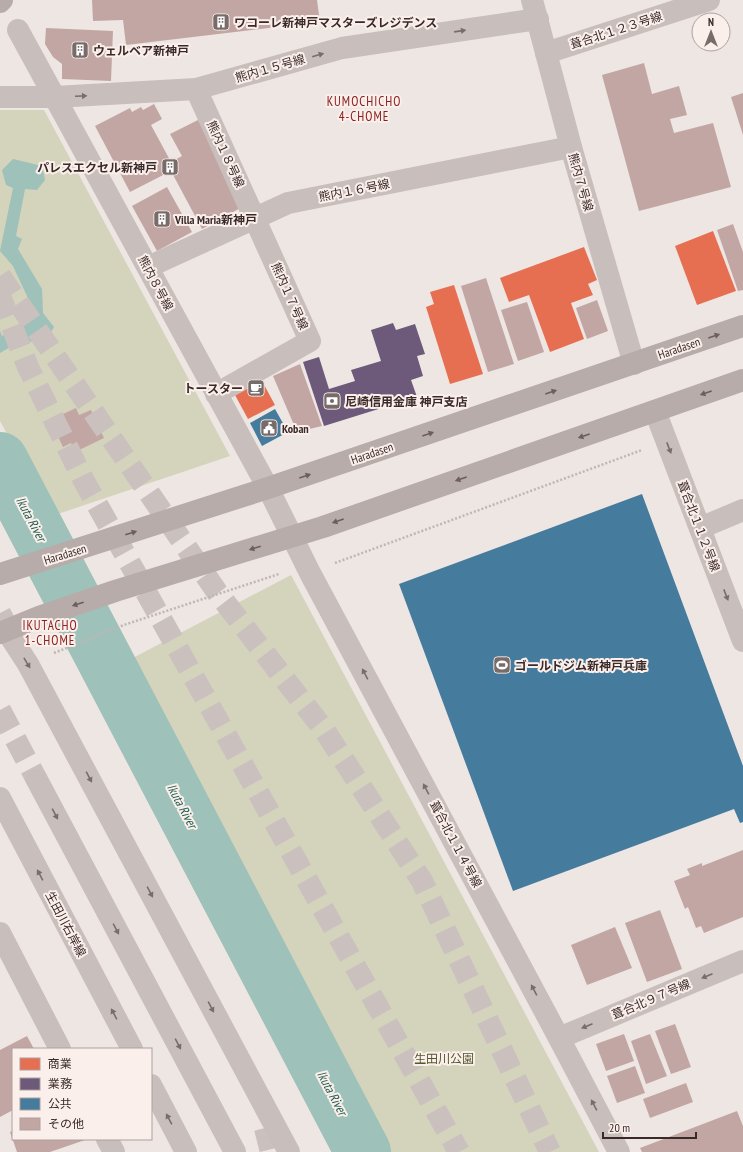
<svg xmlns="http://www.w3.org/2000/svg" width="743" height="1152" font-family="'PT Sans Narrow','Noto Sans JP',sans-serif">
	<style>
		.green { fill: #d4d3bc }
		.water { fill: #9ec1b9 }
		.shops { fill: #e76f51 }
		.offices { fill: #6d597a }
		.public { fill: #457b9d }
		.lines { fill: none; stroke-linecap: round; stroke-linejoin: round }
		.river { stroke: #9ec1b9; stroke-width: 56 }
		.building { fill: #c2a6a4 }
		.minor-tunnel { stroke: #cac0be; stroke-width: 22; stroke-dasharray: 22 11; stroke-linecap: butt }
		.path { stroke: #c0b6b4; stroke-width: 2.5; stroke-dasharray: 2 2; stroke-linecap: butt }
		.minor { stroke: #c8bebb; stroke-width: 22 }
		.major { stroke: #b7acaa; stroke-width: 22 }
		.oneway { fill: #796d6b }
		.oneway2 { fill: #6b5e5d }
		.labels { text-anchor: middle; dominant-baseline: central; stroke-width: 4; stroke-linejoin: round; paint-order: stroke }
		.poi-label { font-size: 12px; font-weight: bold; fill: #392a29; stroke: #fbefeb; text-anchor: start }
		.street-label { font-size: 12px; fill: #392a29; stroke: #fbefeb }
		.park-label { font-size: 12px; fill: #53582c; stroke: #fbefeb }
		.neighbourhood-label { font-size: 13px; letter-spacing: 1px; fill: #8b2020; stroke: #fbefeb }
		.water-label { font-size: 13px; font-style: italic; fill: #1d5c51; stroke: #fbefeb }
	</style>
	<rect width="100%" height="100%" fill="#eee6e3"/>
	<!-- green -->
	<g class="green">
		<path d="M0 110H44L230 456 52 516 0 421Z"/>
		<path d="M291 575 599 1152H388L129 660Z"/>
	</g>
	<!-- water -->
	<path class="water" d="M13 159 42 166 45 180 37 190 25 189 16 236 22 239 18 249 42 289 43 313 54 327 44 344 22 340 0 353V331L2 336 16 329 28 312 27 296 13 266 0 251 13 188 6 185 2 170Z"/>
	<!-- shops -->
	<g class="shops">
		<path d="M713 231 736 291 697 305 675 246Z"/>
		<path d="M584 247 597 280 588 284 593 295 571 303 584 339 550 352 529 295 509 302 500 278Z"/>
		<path d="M454 285 483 374 450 384 426 307 434 304 430 292Z"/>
		<path d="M262 381 275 405 248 419 235 395Z"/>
	</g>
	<!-- offices -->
	<path class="offices" d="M393 323 396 330 415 324 425 354 417 356 423 376 411 380 417 397 324 426 303 362 319 357 329 389 355 381 351 370 381 361 371 330Z"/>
	<!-- public -->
	<g class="public">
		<path d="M275 409 288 432 262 446 250 423Z"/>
		<path d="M642 494 743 766V822L740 823 734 809 513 891 399 584Z"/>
	</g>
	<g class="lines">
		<!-- river -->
		<path class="river" d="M0 460 363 1152"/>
	</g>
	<!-- building -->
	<g class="building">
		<path d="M92 0H317L320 22 126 45 123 20 93 21Z"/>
		<path d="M46 28 113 31 111 81 62 79V64L53 57 45 44Z"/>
		<path d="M644 63 652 94 679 86 687 115 670 119 674 133 713 123 731 187 639 211 602 75Z"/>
		<path d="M743 93V135L731 97Z"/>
		<path d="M154 104 162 119 151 125 171 162 182 156 170 134 198 120 244 206 202 229 171 171 130 192 95 126 130 108 132 112 141 107 143 110Z"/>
		<path d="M167 187 192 232 157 251 132 206Z"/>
		<path d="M733 224 743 252V290L738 291 717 230Z"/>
		<path d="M486 278 514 364 488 372 461 286Z"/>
		<path d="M597 300 608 331 587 339 576 308Z"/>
		<path d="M527 302 544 352 518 361 501 310Z"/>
		<path d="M300 364 322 426 297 432 273 376Z"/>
		<path d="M76 408 79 415 91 410 104 438 75 452 71 443 63 447 50 420Z"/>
		<path d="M743 850V917L704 933 701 926 696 928 688 907 685 909 674 881 690 875 687 869 702 863V866Z"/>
		<path d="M660 910 682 969 647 982 625 923Z"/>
		<path d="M615 927 632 968 587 985 571 945Z"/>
		<path d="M675 1024 691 1067 671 1074 655 1031Z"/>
		<path d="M624 1034 634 1061 606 1071 596 1044Z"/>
		<path d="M650 1034 667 1076 646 1084 631 1041Z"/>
		<path d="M27 1036 34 1049H13V1110L0 1117V1050Z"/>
		<path d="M635 1066 645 1093 617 1103 607 1076Z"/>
		<path d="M686 1083 693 1102 650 1118 643 1099Z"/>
		<path d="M737 1111 743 1126V1152H642L640 1148Z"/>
		<path d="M13 1131V1139H88L50 1152H17L10 1132Z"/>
	</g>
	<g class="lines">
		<!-- minor-tunnel -->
		<g class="minor-tunnel">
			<path d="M0 276 217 592 325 731 422 881 550 1152"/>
			<path d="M0 296 28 367 84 481 459 1152"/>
			<path d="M0 613 17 646"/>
			<path d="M0 710 37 780"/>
			<path d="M265 1128 271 1152"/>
		</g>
		<!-- path -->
		<g class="path">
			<path d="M335 563 642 450"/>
			<path d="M54 653 124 625 279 574"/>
		</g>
		<!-- minor -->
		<g class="minor">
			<path d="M532 0 571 147 634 364"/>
			<path d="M18 30 268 488 310 573 559 1038 619 1152"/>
			<path d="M546 53 709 0"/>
			<path d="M196 89 310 341 216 394"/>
			<path d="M0 97H55L196 89 342 48 538 19"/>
			<path d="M148 267 288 203 571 147"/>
			<path d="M655 411 743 641"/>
			<path d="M700 528 743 510"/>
			<path d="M6 630 28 664 289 1152"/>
			<path d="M37 780 235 1152"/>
			<path d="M0 798 132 1049"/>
			<path d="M0 933 60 1049"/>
			<path d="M559 1038 743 961"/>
			<path d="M151 1085 186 1152"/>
			<path d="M107 1139 114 1152"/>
		</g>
		<!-- major -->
		<g class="major">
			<path d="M0 2 2 0"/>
			<path d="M0 574 268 488 743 326"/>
			<path d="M0 633 39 617 115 591 323 527 743 380"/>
		</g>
	</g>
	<!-- one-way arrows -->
	<defs><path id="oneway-solid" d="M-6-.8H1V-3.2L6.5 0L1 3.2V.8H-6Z"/></defs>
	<g class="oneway">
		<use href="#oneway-solid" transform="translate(460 31) rotate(-8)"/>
		<use href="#oneway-solid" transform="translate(318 55) rotate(-16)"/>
		<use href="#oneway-solid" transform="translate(81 96) rotate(-3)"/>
		<use href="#oneway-solid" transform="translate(669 448) rotate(69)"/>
		<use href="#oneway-solid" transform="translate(726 595) rotate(69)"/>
		<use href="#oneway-solid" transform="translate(27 663) rotate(59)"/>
		<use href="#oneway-solid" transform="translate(365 674) rotate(-118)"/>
		<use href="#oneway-solid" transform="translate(89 777) rotate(62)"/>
		<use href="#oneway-solid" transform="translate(426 789) rotate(-118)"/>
		<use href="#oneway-solid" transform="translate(55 814) rotate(62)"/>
		<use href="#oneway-solid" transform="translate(40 875) rotate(-118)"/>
		<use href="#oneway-solid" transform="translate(150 892) rotate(62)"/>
		<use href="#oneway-solid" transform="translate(116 929) rotate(62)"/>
		<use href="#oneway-solid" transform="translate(707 976) rotate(157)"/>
		<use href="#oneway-solid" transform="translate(534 990) rotate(-118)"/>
		<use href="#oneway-solid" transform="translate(211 1007) rotate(62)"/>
		<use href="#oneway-solid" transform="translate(114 1014) rotate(-118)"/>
		<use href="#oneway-solid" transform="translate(587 1026) rotate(157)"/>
		<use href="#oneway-solid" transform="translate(178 1044) rotate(62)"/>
		<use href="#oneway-solid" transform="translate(594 1105) rotate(-118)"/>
		<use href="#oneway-solid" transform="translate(169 1119) rotate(-118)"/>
	</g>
	<g class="oneway2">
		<use href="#oneway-solid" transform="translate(714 336) rotate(-19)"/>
		<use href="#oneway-solid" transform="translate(551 392) rotate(-19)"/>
		<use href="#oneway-solid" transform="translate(706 393) rotate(161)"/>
		<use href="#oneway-solid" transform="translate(428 434) rotate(-19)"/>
		<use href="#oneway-solid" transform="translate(584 436) rotate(161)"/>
		<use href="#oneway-solid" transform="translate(305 476) rotate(-19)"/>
		<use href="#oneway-solid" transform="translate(461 479) rotate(161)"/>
		<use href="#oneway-solid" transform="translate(338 521) rotate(161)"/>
		<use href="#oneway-solid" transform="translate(131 533) rotate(-18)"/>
		<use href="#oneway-solid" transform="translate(255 548) rotate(162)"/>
		<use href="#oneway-solid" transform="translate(78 604) rotate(162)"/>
	</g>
	<!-- icons -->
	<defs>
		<symbol id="building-square" viewBox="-11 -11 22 22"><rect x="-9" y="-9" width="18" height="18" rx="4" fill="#786c6a" stroke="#fbefeb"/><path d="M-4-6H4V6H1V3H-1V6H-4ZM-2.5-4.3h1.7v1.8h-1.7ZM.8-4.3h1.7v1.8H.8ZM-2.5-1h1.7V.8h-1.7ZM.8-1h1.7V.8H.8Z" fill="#fff"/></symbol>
		<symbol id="cafe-square" viewBox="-11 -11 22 22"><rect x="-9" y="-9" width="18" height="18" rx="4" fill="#786c6a" stroke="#fbefeb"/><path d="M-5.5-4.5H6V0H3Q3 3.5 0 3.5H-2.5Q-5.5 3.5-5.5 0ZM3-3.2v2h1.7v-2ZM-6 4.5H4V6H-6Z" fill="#fff"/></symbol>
		<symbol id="bank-square" viewBox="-11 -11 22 22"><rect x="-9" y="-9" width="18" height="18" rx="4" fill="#786c6a" stroke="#fbefeb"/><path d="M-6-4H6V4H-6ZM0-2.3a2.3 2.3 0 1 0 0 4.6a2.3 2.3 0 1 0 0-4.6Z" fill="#fff"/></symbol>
		<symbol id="civic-square" viewBox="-11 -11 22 22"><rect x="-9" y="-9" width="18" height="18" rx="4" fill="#786c6a" stroke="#fbefeb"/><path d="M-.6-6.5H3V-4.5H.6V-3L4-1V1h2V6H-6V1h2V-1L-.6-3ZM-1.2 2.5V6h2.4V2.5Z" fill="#fff"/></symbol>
		<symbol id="stadium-square" viewBox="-11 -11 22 22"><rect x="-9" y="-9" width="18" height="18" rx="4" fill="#786c6a" stroke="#fbefeb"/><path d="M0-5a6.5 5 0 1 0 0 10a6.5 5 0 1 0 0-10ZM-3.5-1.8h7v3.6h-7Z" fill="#fff"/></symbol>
	</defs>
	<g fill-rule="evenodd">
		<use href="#building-square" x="211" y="12" width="20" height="20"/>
		<use href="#building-square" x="70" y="40" width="20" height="20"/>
		<use href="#building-square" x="160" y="157" width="20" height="20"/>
		<use href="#building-square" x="152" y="209" width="20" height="20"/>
		<use href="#cafe-square" x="246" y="378" width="20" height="20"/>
		<use href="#bank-square" x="322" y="391" width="20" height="20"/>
		<use href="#civic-square" x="259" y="418" width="20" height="20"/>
		<use href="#stadium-square" x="492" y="655" width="20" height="20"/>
	</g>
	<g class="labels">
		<!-- poi labels -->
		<g class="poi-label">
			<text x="234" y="22">ワコーレ新神戸マスターズレジデンス</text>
			<text x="93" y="50">ウェルベア新神戸</text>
			<text x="157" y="167" text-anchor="end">パレスエクセル新神戸</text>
			<text x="175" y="219">Villa Maria新神戸</text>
			<text x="243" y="388" text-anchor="end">トースター</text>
			<text x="345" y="401">尼崎信用金庫 神戸支店</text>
			<text x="282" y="428">Koban</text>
			<text x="515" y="665">ゴールドジム新神戸兵庫</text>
		</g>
		<!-- street labels -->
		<g class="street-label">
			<text transform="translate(616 30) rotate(-18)">葺合北１２３号線</text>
			<text transform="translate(270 68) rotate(-16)">熊内１５号線</text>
			<text transform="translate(226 154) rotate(65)">熊内１８号線</text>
			<text transform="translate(581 182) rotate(74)">熊内７号線</text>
			<text transform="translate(354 190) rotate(-11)">熊内１６号線</text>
			<text transform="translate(156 283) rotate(62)">熊内８号線</text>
			<text transform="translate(290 296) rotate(66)">熊内１７号線</text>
			<text transform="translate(679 348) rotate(-19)">Haradasen</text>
			<text transform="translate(372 453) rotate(-19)">Haradasen</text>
			<text transform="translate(699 526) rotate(69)">葺合北１１２号線</text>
			<text transform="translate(65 554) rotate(-17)">Haradasen</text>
			<text transform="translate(456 844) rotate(62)">葺合北１１４号線</text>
			<text transform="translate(66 924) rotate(62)">生田川右岸線</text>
			<text transform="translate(651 999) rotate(-23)">葺合北９７号線</text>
		</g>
		<!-- park labels -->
		<g class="park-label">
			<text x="444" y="1058">生田川公園</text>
		</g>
		<!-- neighbourhood labels -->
		<g class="neighbourhood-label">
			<text x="364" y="101">KUMOCHICHO<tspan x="364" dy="15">4-CHOME</tspan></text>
			<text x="50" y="625">IKUTACHO<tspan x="50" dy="15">1-CHOME</tspan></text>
		</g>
		<!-- water labels -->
		<g class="water-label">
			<text transform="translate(31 519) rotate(62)">Ikuta River</text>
			<text transform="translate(182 806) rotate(62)">Ikuta River</text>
			<text transform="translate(332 1093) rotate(62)">Ikuta River</text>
		</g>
	</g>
	<!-- legend -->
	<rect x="12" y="1048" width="140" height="92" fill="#fbefeb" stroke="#ada09d"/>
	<rect x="20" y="1058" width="20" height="12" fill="#e76f51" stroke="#ada09d"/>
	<text x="48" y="1068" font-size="12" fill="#392a29">商業</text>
	<rect x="20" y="1078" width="20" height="12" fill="#6d597a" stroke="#ada09d"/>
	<text x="48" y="1088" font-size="12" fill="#392a29">業務</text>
	<rect x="20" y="1098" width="20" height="12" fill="#457b9d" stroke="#ada09d"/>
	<text x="48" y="1108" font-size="12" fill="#392a29">公共</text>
	<rect x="20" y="1118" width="20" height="12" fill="#c2a6a4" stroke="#ada09d"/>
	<text x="48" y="1128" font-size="12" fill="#392a29">その他</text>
	<!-- north arrow -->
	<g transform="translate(711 32)"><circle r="19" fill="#fbefeb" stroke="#ada09d"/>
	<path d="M0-3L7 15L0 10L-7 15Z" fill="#786c6a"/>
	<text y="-6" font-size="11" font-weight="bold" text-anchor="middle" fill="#392a29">N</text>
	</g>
	<!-- scale -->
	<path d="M603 1132v6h93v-6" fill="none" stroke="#392a29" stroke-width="2"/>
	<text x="609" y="1132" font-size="12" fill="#392a29" stroke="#fbefeb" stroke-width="3" paint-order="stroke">20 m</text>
</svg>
